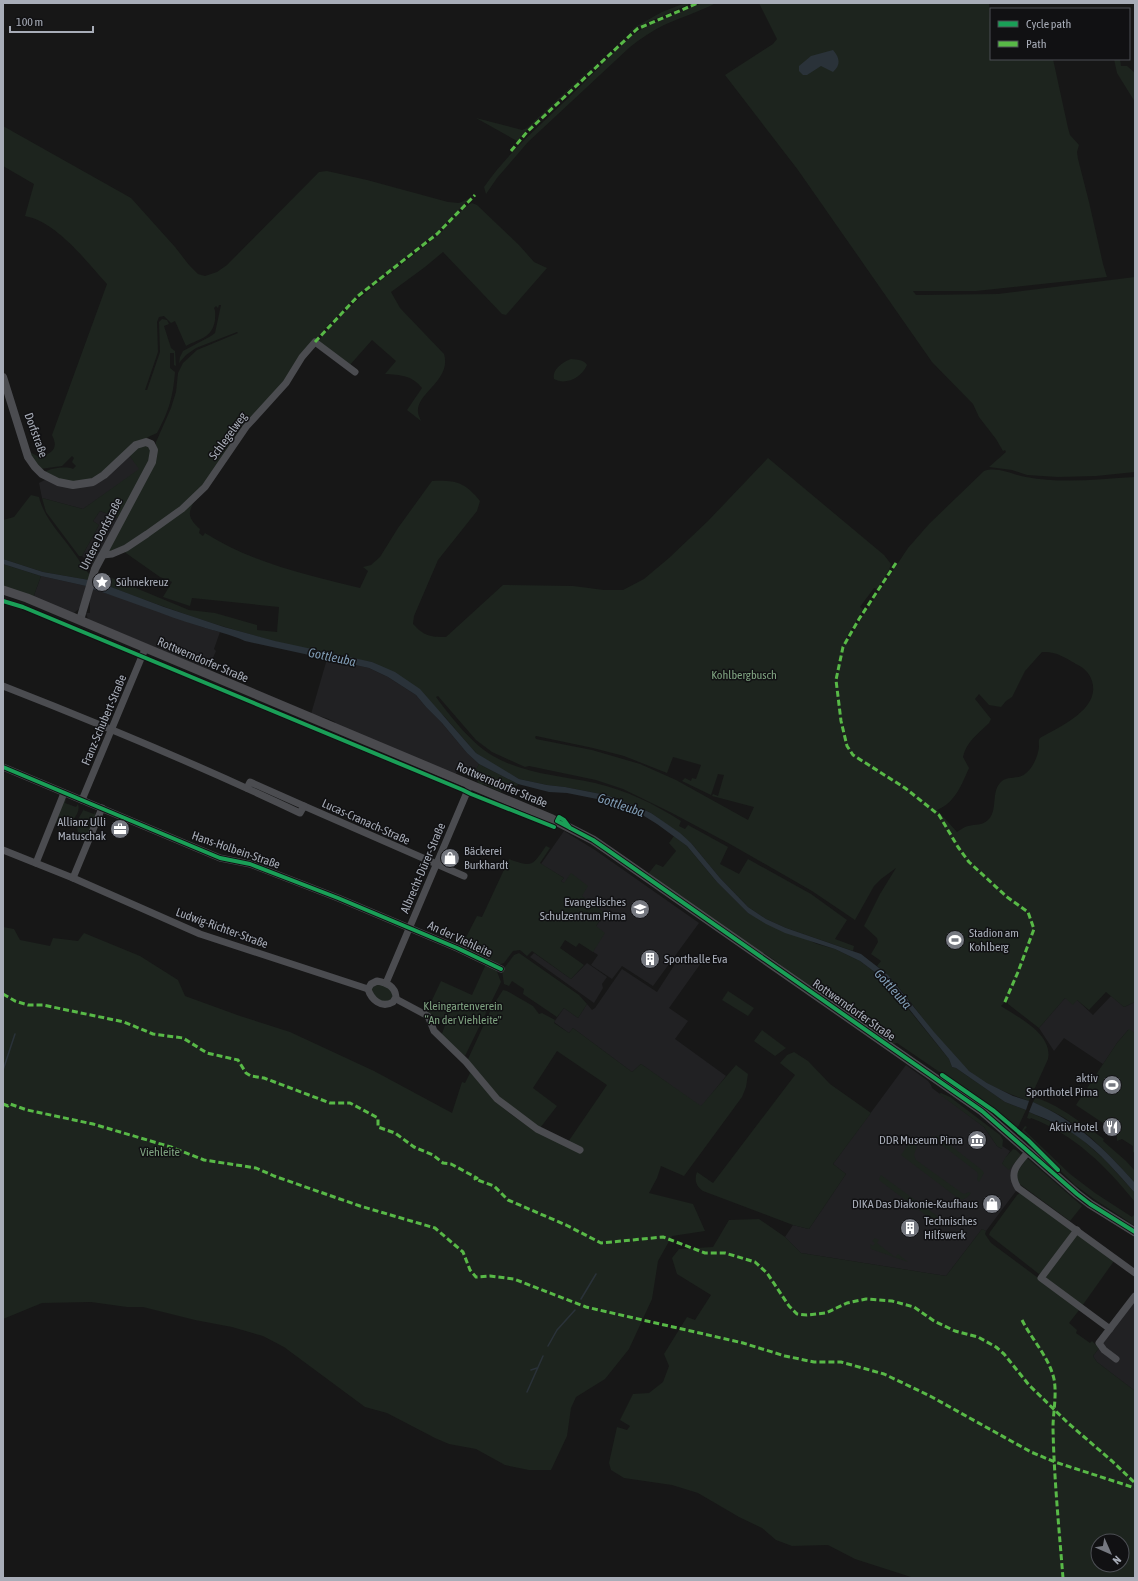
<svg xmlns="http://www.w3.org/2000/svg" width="1138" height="1581" font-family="'Asap Condensed',sans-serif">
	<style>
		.built { fill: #212123 }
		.green { fill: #1d241e; fill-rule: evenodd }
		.water { fill: #2a3239 }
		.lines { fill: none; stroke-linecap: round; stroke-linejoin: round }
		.stream { stroke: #2a3239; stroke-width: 1.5 }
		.minor { stroke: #4b4c50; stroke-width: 7 }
		.tertiary { stroke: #4b4c50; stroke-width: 8 }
		.secondary { stroke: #4a4a4e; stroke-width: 9 }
		.quiet { stroke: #58b947; stroke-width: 3; stroke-dasharray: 6 3; stroke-linecap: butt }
		.cycleway-casing { stroke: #111113; stroke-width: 6 }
		.cycleway { stroke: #1a9f57; stroke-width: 4 }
		.labels { text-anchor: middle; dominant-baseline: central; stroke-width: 3; stroke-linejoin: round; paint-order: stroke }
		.street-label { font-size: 12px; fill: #a8adb8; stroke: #111113 }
		.poi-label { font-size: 12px; fill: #a8adb8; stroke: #111113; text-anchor: end }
		.park-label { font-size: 12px; fill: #7fa381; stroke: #111113 }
		.water-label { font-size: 13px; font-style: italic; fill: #7f9bb3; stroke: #111113 }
	</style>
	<rect width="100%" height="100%" fill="#171717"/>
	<!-- built -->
	<g class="built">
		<path d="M129 455 140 469 83 509 42 498 39 483 47 479Z"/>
		<path d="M100 511 119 518 93 566 82 556 99 525 93 521Z"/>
		<path d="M41 576 86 586 80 608 74 613 33 598Z"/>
		<path d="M92 589 125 599 199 626 220 632 214 649 216 651 212 660 214 661 210 671 88 619 86 613H90V601L88 600Z"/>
		<path d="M327 659 369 668 388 677 416 695 426 707 442 723 467 753 479 764 473 776 458 770 455 775 335 724V722L326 718 311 714Z"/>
		<path d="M564 831 595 850 699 923 653 986 622 966 612 979 591 965 598 955 583 945 605 913 561 881 564 878 541 864Z"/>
		<path d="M534 953 571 979 587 963 607 977 602 984 603 988 594 1003 530 957Z"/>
		<path d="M686 955 689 956 701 963 669 1008 688 1021 675 1039 726 1076 701 1107 641 1064 632 1072 573 1028 569 1033 554 1022 564 1008 578 1018 587 1004 592 1010 595 1008 622 969 657 992 677 961 681 957Z"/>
		<path d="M1111 996 1124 1007 1135 1002V1033L1128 1030 1117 1043 1103 1064 1064 1038 1054 1051 1039 1028 1065 998 1077 1000 1093 1015Z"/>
		<path d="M906 1065 928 1081 931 1085 932 1088 984 1127 997 1146 1002 1149V1146L1010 1151 1002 1164 1015 1162 1016 1191 986 1231 982 1229 946 1276 801 1253 785 1237 793 1225 809 1229 846 1174 833 1164Z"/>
		<path d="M1135 1301V1391L1097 1362 1093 1356Z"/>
	</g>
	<!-- green -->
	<g class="green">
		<path d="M685 3H692L637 27 625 36 528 129 517 141 476 118 522 130 527 128 635 27 662 12Z"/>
		<path d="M701 3H716C699 12 681 17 664 25 652 31 640 39 630 47L528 142 497 178 486 194 484 187C506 155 536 129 564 102 585 82 606 60 627 40 649 21 676 15 701 3Z"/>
		<path d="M759 3H989L992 60 1053 59 1068 128 1070 135 1079 145 1077 152 1078 159 1089 202 1103 264 1107 277 976 291H913L916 295H921L998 294 1135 277V472L1096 476 1058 477 1027 475 1012 470 989 467 1006 452 1005 450 1003 451 996 439 979 417 973 404 932 362 798 170 725 75 773 44 777 39Z"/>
		<path d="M1114 59H1120L1121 66H1127L1135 73V102L1117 73Z"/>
		<path d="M3 126 131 198 175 247 189 265 198 274 205 276 217 272 227 265 319 172 327 171 367 180 448 202 459 203 470 198 438 232 358 295 328 325 301 358 287 378 209 479 181 508 146 533 110 553 108 551 156 446V442L171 408 176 392 178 373 183 363 197 350 238 333 237 332 196 348 186 355 179 363 180 357 183 351 211 336 215 333 221 305H219L218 308 216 306 214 308C216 312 215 315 215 320 212 338 201 338 186 346L175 321 171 323 164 316 159 317 157 322 158 352 145 390H147L160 352 159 322 162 319 167 320 169 324 164 326 171 348 175 351 176 366 174 365V353H170V368L175 372C173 397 169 411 157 433L148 437C136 448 92 484 78 483 66 483 56 478 45 472 50 468 67 466 73 469L76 466 72 462 74 458 72 456 62 466 40 469 28 451 39 457C52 453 59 449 52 435L107 284C86 261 57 222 25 216L34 184 3 166Z"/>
		<path d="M472 203 477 205 519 245 534 262 547 268 506 315 502 314 443 252 425 267 391 292 400 308 444 354C452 380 416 393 418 412 418 415 420 418 421 421L407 410 422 388C412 375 400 375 385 374L396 361 372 340 349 366 318 342C323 334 330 328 336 321 366 289 403 265 437 236 447 228 461 208 472 203Z"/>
		<path d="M571 359C578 360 583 359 587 365 582 377 566 386 554 379 552 369 563 362 571 359Z"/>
		<path d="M146 444 151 449V458L119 518 100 511 93 521 99 525 82 556H79L46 512 42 498 83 509 139 469 129 455 132 451Z"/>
		<path d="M768 458 884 555 891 564 889 570 877 589 874 588 860 607 863 609 846 639 848 641 861 619 908 548 929 524 984 471C998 466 1013 475 1026 477 1063 484 1099 479 1135 477V1002L1124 1007 1106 992 1089 1010 1077 1000 1073 1005 1065 998 1039 1028 1008 1004 1007 1000 1001 1006C1019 1018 1053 1034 1048 1059L1029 1101C1009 1094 986 1085 969 1071 934 1042 912 995 877 966L881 961 871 954 878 942 877 938 864 926 880 894 896 868 881 879 874 886 855 920 812 891 730 844 672 813 623 789 596 780 529 766 525 767 492 752 476 740 438 696 436 697C450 716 472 744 493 756 524 774 561 776 595 783 625 790 655 804 681 821L679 826 685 829 688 825 728 847 720 864 739 874 748 859 811 894 847 920 835 939 854 946 853 951 786 928 766 919 748 907 720 878 691 843 651 813 636 806 606 795 565 787 547 785 519 779 491 763 476 753 444 716 379 666 372 662C339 656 306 650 274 641 213 625 154 604 95 581L97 575 102 574 189 610 215 613 257 625V630L277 632 279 607 192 598 190 606 163 597 172 582 160 577 123 551 197 496C189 511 185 516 200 529L199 533 203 536 205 533C252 563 307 575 360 588L368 571 363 567 371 565 380 557 398 528 432 481C455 480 465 482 480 501L477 511 438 560 414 616 413 624C424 636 430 637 446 637L503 585 573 586 604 590H623L644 579 669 558 708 521ZM1042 652C1055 651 1065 657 1076 664 1084 668 1089 672 1092 681 1101 709 1059 727 1040 738 1038 741 1039 743 1039 747 1038 756 1033 768 1025 774 1018 780 1006 775 1000 783 991 793 998 811 988 820 981 826 976 824 968 826 964 827 960 830 957 832L937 810C955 803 962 784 969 768L963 757C966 742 978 734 989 723L991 719 975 699 979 694 989 705 1001 707 1006 701 1012 697 1025 671ZM536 736 593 748 624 756 667 773 673 757 701 765 696 779 692 778 691 781 685 778 682 781 711 795 718 774 724 775 718 796 713 794 712 796 754 807 748 820 676 780 640 764 592 750 536 739 535 737Z"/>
		<path d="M31 495 39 497C45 520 61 534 74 553 80 561 83 568 90 575L89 580 43 572 3 559V520L14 517Z"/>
		<path d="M3 564 41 576 33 598 3 586Z"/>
		<path d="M479 764 518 784 517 786 504 783 501 792 483 784 482 786C477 783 477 779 473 776Z"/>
		<path d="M66 799 65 803 76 807 78 804C81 813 72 822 64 827L54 822 62 804Z"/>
		<path d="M85 807 83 810 94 814 95 811 96 817 88 837 78 832 76 823Z"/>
		<path d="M674 836 687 846 717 882 748 913 817 944 835 949 860 961 884 979 949 1059 952 1067 956 1068 1005 1102 1026 1110 1018 1127 1014 1126 995 1110 897 1043 891 1044 779 966 780 964 764 953 763 954 648 874 656 864 663 867 676 851 669 843Z"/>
		<path d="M546 846 550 848 540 863 564 878 561 881 564 883 571 873 588 886 582 896 605 913 596 926 605 933 593 952 579 943 576 947 565 940 560 948 584 965 571 979 532 951 527 956 520 950 513 951 504 963 498 965 461 947 477 916 482 917 509 859C533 868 532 866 546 846Z"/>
		<path d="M3 927 14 929 20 940 50 946 53 938 78 941 84 933 140 956 178 980 185 996 240 1016 290 1032 374 1071 452 1113 462 1082 465 1083 470 1073 466 1067V1065C478 1079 489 1094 502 1107 525 1127 554 1139 582 1152V1150L568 1142 607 1085 557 1051 533 1088 557 1106 540 1128 498 1098 476 1074 468 1059 492 1007 503 990 507 991 533 1006 539 1014 542 1013 555 1020 554 1023 569 1033 573 1028 632 1072 641 1064 701 1106 736 1065 748 1074 746 1087 742 1097 684 1176 661 1166 657 1178 649 1193 693 1204 705 1231 672 1236 658 1261 652 1299 629 1349 605 1379 576 1397 571 1408 567 1436 551 1470H529L505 1465 476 1449 449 1444 435 1438 387 1413 365 1407 284 1347 263 1336 232 1327 195 1320 143 1307H127L91 1302 42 1303 3 1319Z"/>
		<path d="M519 953 579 995 587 1004 578 1018 564 1008 557 1017 523 994 524 989 512 981 509 986 504 984 502 971 514 955Z"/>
		<path d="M486 964 496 969 501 982 465 1056 441 1036 446 1023 426 1013 441 981 472 995Z"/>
		<path d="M375 983 385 984 394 993 389 1002 375 1000 371 987Z"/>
		<path d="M728 991 754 1008 748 1016 722 1000Z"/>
		<path d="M1129 1029 1135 1033V1153L1133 1152V1146L1122 1139 1117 1141V1136L1104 1127 1103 1123 1076 1105 1117 1043Z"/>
		<path d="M762 1030 786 1048 775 1056 754 1041Z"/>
		<path d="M794 1052 808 1061 830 1084 871 1113 833 1164 846 1174 809 1229 793 1225 703 1191C696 1186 694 1180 697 1172L713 1183 795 1075 780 1063 787 1055Z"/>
		<path d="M941 1093 950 1097 1000 1135 1003 1140 1002 1149 997 1146 984 1127 939 1094Z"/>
		<path d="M1035 1098C1054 1101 1088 1128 1104 1139L1103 1141 1126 1161 1135 1171V1183C1114 1160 1090 1133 1063 1117 1054 1112 1043 1107 1033 1102Z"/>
		<path d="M1029 1112 1060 1126 1078 1136 1105 1160 1135 1193V1202C1106 1166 1075 1135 1031 1118L1030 1119 1027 1118Z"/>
		<path d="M1025 1126 1027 1127 1024 1130 1070 1174 1095 1193 1132 1217 1134 1215 1135 1226 1094 1199 1075 1185 1021 1132Z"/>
		<path d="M937 1135 982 1170 984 1173 979 1182 977 1180 978 1175 977 1172 934 1139Z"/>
		<path d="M910 1142 917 1145 914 1155 916 1160 962 1193 964 1194 969 1192 971 1193C967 1198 965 1200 959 1199L901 1155Z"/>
		<path d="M1013 1149 1016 1150 1021 1155 1009 1170 1002 1164 1005 1158Z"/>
		<path d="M1027 1158 1082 1206 1070 1221 1017 1182V1172Z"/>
		<path d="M881 1175 948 1224 944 1226 939 1225 880 1181 879 1179Z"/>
		<path d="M1020 1193 1074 1231 1041 1273 1039 1274 989 1235 990 1232 1017 1195Z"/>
		<path d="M759 1219 785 1237 801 1253 946 1276 982 1229 986 1231 985 1234 991 1243 1080 1309 1069 1323 1077 1330 1076 1333 1090 1343 1092 1341 1099 1348 1093 1356 1097 1362 1135 1391V1578H914L855 1559 828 1545 792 1546 776 1540 762 1528 739 1517 698 1493 672 1485 624 1478 611 1470 609 1463 617 1427 627 1430 630 1426 620 1420 633 1394 649 1393 663 1382 669 1366 664 1354 687 1317 695 1320 711 1295 677 1274 672 1258 679 1249 713 1247 729 1220ZM1098 1541H1122V1565H1098Z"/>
		<path d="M1077 1233 1114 1261 1082 1306 1045 1278Z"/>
		<path d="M875 1238 879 1240 877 1243 895 1257 898 1254 908 1262 871 1249 870 1244 873 1246 875 1243 872 1241Z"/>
	</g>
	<!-- water -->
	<g class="water">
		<path d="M833 50C840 58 841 65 833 72L821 66 807 75H803L799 71V66L811 56Z"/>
		<path d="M3 559 43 572 89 580 86 586 41 576 3 564Z"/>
		<path d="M95 581 164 607 224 627 275 641 372 662 395 672 420 689 476 753 519 779 547 785 565 787 606 795 636 806 651 813 680 833 691 843 720 878 748 907 766 919 786 928 861 954 888 975 934 1032 969 1071 987 1083 1013 1096 1029 1101 1026 1110 1005 1102 956 1068 952 1067 949 1059 894 990 884 979 860 961 835 949 785 933 766 924 748 913 717 882 687 846 657 824 636 811 607 801 567 793 549 792 518 784 479 764 467 753 442 723 426 707 416 695 388 677 369 668 245 641C230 634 214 631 199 626 163 615 128 600 92 589Z"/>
		<path d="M1033 1102C1076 1121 1104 1148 1135 1183V1193C1118 1174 1100 1152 1078 1137 1063 1126 1046 1119 1029 1112Z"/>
	</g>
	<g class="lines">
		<!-- stream -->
		<g class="stream">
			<path d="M3 1070 15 1034"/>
			<path d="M581 1299 596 1274"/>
			<path d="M548 1346 557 1330 575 1310"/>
			<path d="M531 1370 537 1368"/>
			<path d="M527 1392 543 1356"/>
		</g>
		<!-- minor -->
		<g class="minor">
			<path d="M103 555 112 554 126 548 147 534 182 509 205 487 246 427 286 383 302 357 315 342 355 372"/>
			<path d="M3 686C103 725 203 767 300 813L304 806 464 876"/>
			<path d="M3 767 220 858 250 864 338 898 457 948 501 969"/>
			<path d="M247 788 250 782 304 806"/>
			<path d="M82 800 145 649"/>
			<path d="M3 850 73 878 200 934 368 989"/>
			<path d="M36 863 64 793"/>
			<path d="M73 878 102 808"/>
			<path d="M377 981C387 983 395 986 396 997L393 1002C381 1009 371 999 368 989L371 984Z"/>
			<path d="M386 983 470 785"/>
			<path d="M396 999 428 1016 434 1031 466 1062 497 1099 537 1129 580 1150"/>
			<path d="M1028 1152C1018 1164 1008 1172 1018 1188L1135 1273"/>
			<path d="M1077 1230 1041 1278 1110 1329"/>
			<path d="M1116 1359 1104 1350 1099 1343 1135 1296"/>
		</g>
		<!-- tertiary -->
		<path class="tertiary" d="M3 377 28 457 35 467 42 474 58 482 73 485 93 482 104 475 136 445 146 442 151 444 154 450 152 462 95 569 80 620"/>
		<!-- secondary -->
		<path class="secondary" d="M3 590 27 598 552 819 593 840 609 851 982 1111 1077 1194 1090 1204 1135 1232"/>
		<!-- quiet -->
		<g class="quiet">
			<path d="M511 151 527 132 637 29 698 3"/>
			<path d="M315 342 358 296 437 234 475 195"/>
			<path d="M896 563 859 619 843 647 836 680 841 721 847 746 853 755 905 788 939 815 958 847 969 862 1007 897 1028 912 1034 929 1018 972 1004 1004"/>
			<path d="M3 994 15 1001 28 1005H43L124 1022 153 1034 183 1038 207 1053 238 1060 246 1073 251 1076 264 1078 330 1103H350L378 1118V1127L395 1133 414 1147 433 1155 443 1163 451 1164 477 1178 475 1179 494 1186 508 1200 566 1225 601 1243 663 1237 705 1253H725L755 1262 767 1273 789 1306 797 1314 807 1315 826 1313 847 1303 866 1299 892 1301 914 1307 934 1321 955 1331 978 1337 996 1347 1004 1354 1029 1385 1068 1423 1112 1461 1135 1483"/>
			<path d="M3 1104 8 1106 10 1104 27 1110 93 1124 171 1147 204 1160 256 1168 274 1176 360 1206 435 1228 463 1252 470 1270 476 1277 490 1276 514 1279 586 1307 743 1343 785 1356 814 1362H841L884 1374 930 1396 1031 1452 1055 1462 1135 1488"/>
			<path d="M1022 1320C1032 1340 1049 1357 1054 1379 1057 1395 1053 1413 1053 1428 1054 1478 1059 1528 1063 1578"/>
		</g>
		<defs>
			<g id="cycleway">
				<path d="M3 601 23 607 463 790 471 794 554 827"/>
				<path d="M3 767 220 858 250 864 338 898 457 948 501 969"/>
				<path d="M570 828 564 820 559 817 557 821 593 840 609 851 982 1111 1077 1194 1090 1204 1135 1232"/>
				<path d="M942 1075 994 1111 1028 1140 1058 1170"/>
			</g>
		</defs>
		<!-- cycleway casing -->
		<use href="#cycleway" class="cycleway-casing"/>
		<!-- cycleway -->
		<use href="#cycleway" class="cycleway"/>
	</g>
	<!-- icons -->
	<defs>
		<symbol id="sight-disc" viewBox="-11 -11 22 22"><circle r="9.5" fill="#757880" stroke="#111113"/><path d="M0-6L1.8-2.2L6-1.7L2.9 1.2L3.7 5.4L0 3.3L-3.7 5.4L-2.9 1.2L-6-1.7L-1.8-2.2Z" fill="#fff"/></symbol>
		<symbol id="office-disc" viewBox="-11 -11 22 22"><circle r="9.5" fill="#757880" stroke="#111113"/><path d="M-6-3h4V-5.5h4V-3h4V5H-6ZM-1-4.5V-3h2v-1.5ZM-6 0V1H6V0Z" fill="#fff"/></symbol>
		<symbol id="shop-disc" viewBox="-11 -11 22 22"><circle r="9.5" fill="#757880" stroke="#111113"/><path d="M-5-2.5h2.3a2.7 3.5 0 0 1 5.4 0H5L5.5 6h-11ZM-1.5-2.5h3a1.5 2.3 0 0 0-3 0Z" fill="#fff"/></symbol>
		<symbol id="school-disc" viewBox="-11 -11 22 22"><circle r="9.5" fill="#757880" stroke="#111113"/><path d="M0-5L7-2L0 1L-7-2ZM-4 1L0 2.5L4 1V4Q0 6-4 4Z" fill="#fff"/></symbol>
		<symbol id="stadium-disc" viewBox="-11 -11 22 22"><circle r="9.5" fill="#757880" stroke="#111113"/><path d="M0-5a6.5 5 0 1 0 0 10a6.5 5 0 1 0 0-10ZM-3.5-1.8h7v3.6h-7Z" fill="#fff"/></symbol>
		<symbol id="building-disc" viewBox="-11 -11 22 22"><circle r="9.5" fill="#757880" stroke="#111113"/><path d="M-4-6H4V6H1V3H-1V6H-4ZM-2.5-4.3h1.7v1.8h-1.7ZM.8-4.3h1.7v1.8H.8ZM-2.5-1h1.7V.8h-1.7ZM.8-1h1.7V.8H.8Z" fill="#fff"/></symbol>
		<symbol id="restaurant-disc" viewBox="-11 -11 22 22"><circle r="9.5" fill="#757880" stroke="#111113"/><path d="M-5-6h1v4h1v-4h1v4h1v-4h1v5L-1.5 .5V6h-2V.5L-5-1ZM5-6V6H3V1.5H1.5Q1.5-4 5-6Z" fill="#fff"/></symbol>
		<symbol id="museum-disc" viewBox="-11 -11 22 22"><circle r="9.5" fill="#757880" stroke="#111113"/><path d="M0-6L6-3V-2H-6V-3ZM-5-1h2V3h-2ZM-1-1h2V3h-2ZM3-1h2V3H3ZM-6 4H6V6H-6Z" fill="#fff"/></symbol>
	</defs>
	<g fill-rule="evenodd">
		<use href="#sight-disc" x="91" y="571" width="22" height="22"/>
		<use href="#office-disc" x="109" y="818" width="22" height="22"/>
		<use href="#shop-disc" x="439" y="847" width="22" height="22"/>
		<use href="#school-disc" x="629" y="898" width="22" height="22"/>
		<use href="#stadium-disc" x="944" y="929" width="22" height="22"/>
		<use href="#building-disc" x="639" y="948" width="22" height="22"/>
		<use href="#stadium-disc" x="1101" y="1074" width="22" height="22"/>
		<use href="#restaurant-disc" x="1101" y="1116" width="22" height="22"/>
		<use href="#museum-disc" x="966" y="1129" width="22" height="22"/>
		<use href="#shop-disc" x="981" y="1193" width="22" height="22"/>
		<use href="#building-disc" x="899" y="1217" width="22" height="22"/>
	</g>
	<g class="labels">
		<!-- street labels -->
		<g class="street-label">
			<text transform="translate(36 435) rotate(70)">Dorfstraße</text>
			<text transform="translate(228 436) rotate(-54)">Schlegelweg</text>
			<text transform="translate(101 534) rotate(-63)">Untere Dorfstraße</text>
			<text transform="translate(203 660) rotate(23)">Rottwerndorfer Straße</text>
			<text transform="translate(104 720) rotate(-67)">Franz-Schubert-Straße</text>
			<text transform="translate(502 785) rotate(23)">Rottwerndorfer Straße</text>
			<text transform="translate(366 822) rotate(24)">Lucas-Cranach-Straße</text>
			<text transform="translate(236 850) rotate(19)">Hans-Holbein-Straße</text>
			<text transform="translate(423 868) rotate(-67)">Albrecht-Dürer-Straße</text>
			<text transform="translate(222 928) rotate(20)">Ludwig-Richter-Straße</text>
			<text transform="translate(460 939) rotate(25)">An der Viehleite</text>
			<text transform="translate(854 1010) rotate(35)">Rottwerndorfer Straße</text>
		</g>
		<!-- poi labels -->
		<g class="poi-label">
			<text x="116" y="582" text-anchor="start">Sühnekreuz</text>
			<text x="106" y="822">Allianz Ulli<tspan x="106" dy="14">Matuschak</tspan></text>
			<text x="464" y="851" text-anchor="start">Bäckerei<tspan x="464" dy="14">Burkhardt</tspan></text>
			<text x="626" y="902">Evangelisches<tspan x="626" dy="14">Schulzentrum Pirna</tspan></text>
			<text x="969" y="933" text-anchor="start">Stadion am<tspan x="969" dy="14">Kohlberg</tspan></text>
			<text x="664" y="959" text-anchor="start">Sporthalle Eva</text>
			<text x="1098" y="1078">aktiv<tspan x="1098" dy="14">Sporthotel Pirna</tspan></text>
			<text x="1098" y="1127">Aktiv Hotel</text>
			<text x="963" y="1140">DDR Museum Pirna</text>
			<text x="978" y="1204">DIKA Das Diakonie-Kaufhaus</text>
			<text x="924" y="1221" text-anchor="start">Technisches<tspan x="924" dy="14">Hilfswerk</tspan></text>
		</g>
		<!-- park labels -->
		<g class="park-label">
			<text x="744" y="675">Kohlbergbusch</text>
			<text x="463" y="1006">Kleingartenverein<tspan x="463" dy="14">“An der Viehleite"</tspan></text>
			<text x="160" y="1152">Viehleite</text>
		</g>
		<!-- water labels -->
		<g class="water-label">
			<text transform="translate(332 657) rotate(12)">Gottleuba</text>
			<text transform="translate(621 805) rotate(19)">Gottleuba</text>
			<text transform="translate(893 989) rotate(48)">Gottleuba</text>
		</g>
	</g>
	<!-- border -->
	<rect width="1138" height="1581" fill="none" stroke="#a8adb8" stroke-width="8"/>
	<!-- legend -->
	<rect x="990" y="8" width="140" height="52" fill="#111113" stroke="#4d4f55"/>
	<rect x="998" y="21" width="20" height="6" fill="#1a9f57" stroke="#4d4f55"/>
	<text x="1026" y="28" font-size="12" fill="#a8adb8">Cycle path</text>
	<rect x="998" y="41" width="20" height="6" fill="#58b947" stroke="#4d4f55"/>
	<text x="1026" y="48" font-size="12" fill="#a8adb8">Path</text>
	<!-- north arrow -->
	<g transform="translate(1110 1553) rotate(135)"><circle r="19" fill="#111113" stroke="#4d4f55"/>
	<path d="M0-3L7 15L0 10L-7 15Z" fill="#757880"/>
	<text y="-6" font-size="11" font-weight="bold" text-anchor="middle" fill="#a8adb8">N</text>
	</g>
	<!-- scale -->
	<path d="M10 26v6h83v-6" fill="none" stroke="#a8adb8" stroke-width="2"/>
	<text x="16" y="26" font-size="12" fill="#a8adb8" stroke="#111113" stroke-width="3" paint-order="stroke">100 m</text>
</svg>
